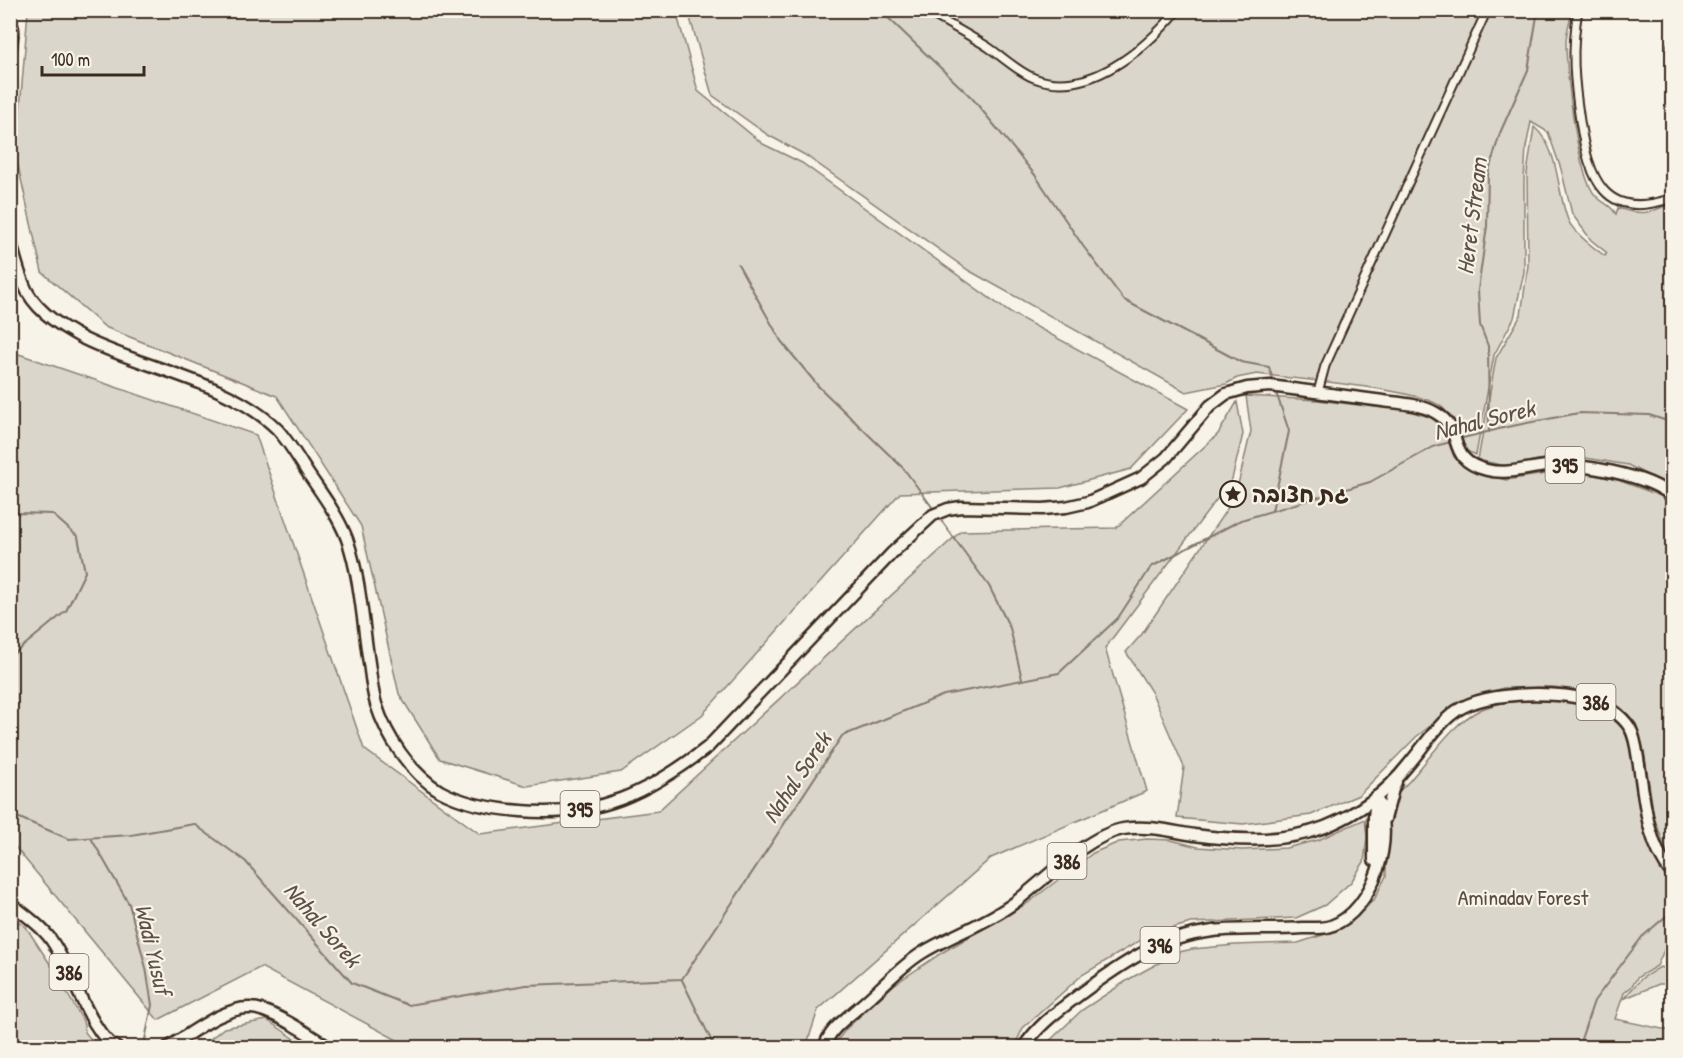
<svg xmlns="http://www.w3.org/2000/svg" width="1683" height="1058" font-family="'Patrick Hand','Playpen Sans Hebrew',sans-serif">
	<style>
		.green { fill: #dbd6cb; stroke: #8b8074; stroke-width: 1.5 }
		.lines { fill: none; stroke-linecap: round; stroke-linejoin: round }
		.stream { stroke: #84786c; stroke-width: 2 }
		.minor-casing { stroke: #3b2a1e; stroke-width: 11 }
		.primary-casing { stroke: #3b2a1e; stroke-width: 15 }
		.minor { stroke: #f7f3e8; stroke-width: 7 }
		.primary { stroke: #f7f3e8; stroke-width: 10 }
		.labels { text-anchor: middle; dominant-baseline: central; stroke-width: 4.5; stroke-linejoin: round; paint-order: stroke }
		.shield { fill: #f7f3e8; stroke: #73665b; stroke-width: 1.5 }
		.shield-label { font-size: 21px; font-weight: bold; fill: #3b2a1e }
		.poi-label { font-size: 22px; font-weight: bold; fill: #3b2a1e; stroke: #f7f3e8; text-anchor: start }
		.park-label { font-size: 22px; fill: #5b4c41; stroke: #f7f3e8 }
		.water-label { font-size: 24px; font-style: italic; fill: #5f5145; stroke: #f7f3e8 }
	</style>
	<rect width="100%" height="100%" fill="#f7f3e8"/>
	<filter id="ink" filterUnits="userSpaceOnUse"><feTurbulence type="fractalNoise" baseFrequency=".0167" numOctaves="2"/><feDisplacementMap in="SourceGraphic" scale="12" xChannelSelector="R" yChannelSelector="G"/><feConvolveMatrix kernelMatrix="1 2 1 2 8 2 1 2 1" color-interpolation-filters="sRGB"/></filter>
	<g filter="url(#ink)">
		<!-- green -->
		<g class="green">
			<path d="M28 11H676L698 91 763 144 802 163 1009 312 1188 409 1131 469 1060 488 900 493 702 715 621 772 527 786 440 759 399 694 361 526 277 396 105 327 42 272 16 157Z"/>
			<path d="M688 11H1572C1570 21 1566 32 1566 43 1566 71 1577 177 1596 196 1603 204 1609 203 1616 214L1618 208C1642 216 1650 213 1672 203V488L1628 465 1586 458H1548L1506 466 1478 460 1496 358 1521 315 1528 265 1527 173 1534 127C1560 149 1556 190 1568 220 1573 232 1594 248 1605 256L1607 253 1591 240 1572 214 1561 169 1548 132 1531 122 1526 147 1524 180V272L1514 318 1494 355 1476 455 1462 449C1458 435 1453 419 1443 408 1423 388 1291 379 1257 374L1237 378 1226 384 1186 392 968 270 805 155 768 135 712 95Z"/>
			<path d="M10 351 256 435 364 749 480 834 658 811 961 531 1116 528 1218 434 1237 402 1243 434 1232 479 1105 648 1147 791 991 858 818 1010 806 1047H410L261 967 158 1020 11 842Z"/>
			<path d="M1246 396 1317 400 1409 411 1433 418 1446 435 1454 457 1475 472 1506 480 1573 470 1618 480 1661 496 1672 506V859L1666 850 1654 817 1644 751 1636 724 1620 707 1594 693 1553 687 1503 688 1458 705 1416 737 1359 795 1311 815 1243 824 1177 818 1184 767 1152 693 1126 652 1142 634 1235 497 1251 431Z"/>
			<path d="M1550 699 1600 709 1616 719 1623 727 1632 752 1644 818 1672 879V945L1667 943 1657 966 1638 977 1631 987 1624 993 1615 1019 1672 1031V1047L1042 1048 1082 1010 1131 978 1179 952 1193 949 1235 945 1298 943 1338 930 1365 909 1375 898 1386 876V842L1389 827 1390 799C1424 773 1444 726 1482 709 1504 700 1527 700 1550 699Z"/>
			<path d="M1365 819 1367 837 1364 862 1351 882 1325 905 1296 918 1191 923 1151 934 1082 975 1023 1028 1014 1047H832L846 1029 895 984 943 952 1028 903 1093 853 1119 842 1147 839 1171 840 1198 847 1242 850 1286 848 1318 840Z"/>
			<path d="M10 916 26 927 52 967 83 1021 85 1032 97 1047H11Z"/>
			<path d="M1660 967 1672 971V984H1659L1623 999 1642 978Z"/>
			<path d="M267 1020 307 1047H200L224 1028Z"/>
		</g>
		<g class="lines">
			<!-- stream -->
			<g class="stream">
				<path d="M880 10 972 98 1035 175 1083 246 1124 300 1241 362 1269 367 1274 383"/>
				<path d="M738 264 781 341 819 387 904 469 935 511"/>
				<path d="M1489 432 1488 346 1480 325 1478 290 1487 226 1488 174 1500 133 1528 70 1538 10"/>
				<path d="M1459 439 1507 427 1579 413 1649 415 1667 421 1672 426"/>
				<path d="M1272 511 1289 431 1276 392"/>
				<path d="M938 516 989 586 1010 628 1022 679"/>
				<path d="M10 517 17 513 52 514 78 537 85 572 66 611 10 657"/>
				<path d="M10 814 69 839 131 835 194 824 245 861 352 983 408 1005 526 985 682 979 842 736 944 695 1059 673 1118 618 1151 567 1241 520 1370 482 1435 446 1451 442"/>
				<path d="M91 838 129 904 146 968 152 1005 145 1040"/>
				<path d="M682 980 715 1048"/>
				<path d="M1578 1048 1594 1001 1642 937 1672 911"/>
			</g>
			<defs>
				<g id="minor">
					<path d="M854 10H866"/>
					<path d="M924 10C945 22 967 34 988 47 1003 57 1017 71 1034 78 1088 99 1145 49 1178 10"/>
					<path d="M1578 10C1571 51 1574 81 1580 121 1589 179 1604 222 1672 198"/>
					<path d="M1672 45V59"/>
					<path d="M1318 392 1325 366 1487 10"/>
				</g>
				<g id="primary">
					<path d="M10 20 13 29 10 54"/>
					<path d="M10 239C15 257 19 277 28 293 40 314 64 328 84 339 145 369 228 381 277 429 289 442 298 458 307 472 321 493 338 515 347 539 360 576 363 624 369 663 371 676 372 691 376 704 386 736 410 773 440 791 464 804 494 809 521 811 598 818 648 793 708 747L892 553 933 515 948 509 961 507 1043 509 1066 507 1088 502 1141 478 1166 458 1210 406 1226 394 1247 388 1270 386C1307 391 1345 396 1383 401 1399 403 1421 404 1436 413 1467 431 1443 459 1487 470 1506 475 1527 468 1546 466 1578 462 1648 475 1672 496"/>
					<path d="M1385 819 1393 789 1396 782"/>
					<path d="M1374 860V817L1376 798"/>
					<path d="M10 903C23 913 39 924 49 937 70 963 90 1035 117 1048"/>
					<path d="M167 1048C189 1035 225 1006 251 1008 272 1009 311 1036 330 1048"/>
					<path d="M824 1048C829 1029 846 1019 859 1007 881 989 898 968 922 953 951 935 986 924 1014 903 1044 881 1086 836 1123 829 1147 825 1170 831 1194 835 1237 841 1284 843 1325 827 1357 814 1386 793 1408 765 1422 749 1434 729 1451 715 1479 690 1555 691 1590 700 1604 703 1622 715 1630 728 1636 738 1637 754 1639 765 1645 804 1647 843 1672 874"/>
					<path d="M1023 1048C1038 1025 1058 1011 1079 995 1121 964 1159 937 1213 931 1243 928 1273 930 1303 928 1312 928 1323 929 1331 926 1374 911 1397 835 1376 797"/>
				</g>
			</defs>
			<!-- minor casing -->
			<use href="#minor" class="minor-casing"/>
			<!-- primary casing -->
			<use href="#primary" class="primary-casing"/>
			<!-- minor -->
			<use href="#minor" class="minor"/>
			<!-- primary -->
			<use href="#primary" class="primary"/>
		</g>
	</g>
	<!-- icons -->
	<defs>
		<symbol id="sight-ring" viewBox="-11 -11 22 22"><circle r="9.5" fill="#f7f3e8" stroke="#3b2a1e" stroke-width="1.5"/><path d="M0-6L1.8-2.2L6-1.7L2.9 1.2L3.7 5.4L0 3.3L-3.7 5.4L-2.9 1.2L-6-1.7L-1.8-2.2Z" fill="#3b2a1e"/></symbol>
	</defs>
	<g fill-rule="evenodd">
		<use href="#sight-ring" x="1218" y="479" width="30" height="30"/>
	</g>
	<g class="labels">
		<!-- shield labels -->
		<g class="shield">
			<rect x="1545.5" y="447" width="39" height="36" rx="4.5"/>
			<rect x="1576.5" y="684" width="39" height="36" rx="4.5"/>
			<rect x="560.5" y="791" width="39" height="36" rx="4.5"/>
			<rect x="1047.5" y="843" width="39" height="36" rx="4.5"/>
			<rect x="1140.5" y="927" width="39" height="36" rx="4.5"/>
			<rect x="49.5" y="954" width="39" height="36" rx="4.5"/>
		</g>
		<g class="shield-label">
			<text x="1565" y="465">395</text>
			<text x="1596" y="702">386</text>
			<text x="580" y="809">395</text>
			<text x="1067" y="861">386</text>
			<text x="1160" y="945">396</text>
			<text x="69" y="972">386</text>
		</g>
		<!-- poi labels -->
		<g class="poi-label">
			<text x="1252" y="494">גת חצובה</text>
		</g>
		<!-- park labels -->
		<g class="park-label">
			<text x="1523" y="897">Aminadav Forest</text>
		</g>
		<!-- water labels -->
		<g class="water-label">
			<text transform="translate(1471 216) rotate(-83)">Heret Stream</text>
			<text transform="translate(1484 419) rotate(-14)">Nahal Sorek</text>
			<text transform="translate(796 777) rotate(-56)">Nahal Sorek</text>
			<text transform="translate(323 924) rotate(49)">Nahal Sorek</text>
			<text transform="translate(154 949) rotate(77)">Wadi Yusuf</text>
		</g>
	</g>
	<!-- margin -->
	<rect width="1683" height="1058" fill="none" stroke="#f7f3e8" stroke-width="36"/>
	<rect x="18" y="18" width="1647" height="1022" fill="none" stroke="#3b2a1e" stroke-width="2" filter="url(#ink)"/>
	<!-- scale -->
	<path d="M42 66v9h102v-9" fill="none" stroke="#3b2a1e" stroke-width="3"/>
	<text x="51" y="66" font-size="18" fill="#3b2a1e" stroke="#f7f3e8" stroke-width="4.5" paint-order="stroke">100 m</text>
</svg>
